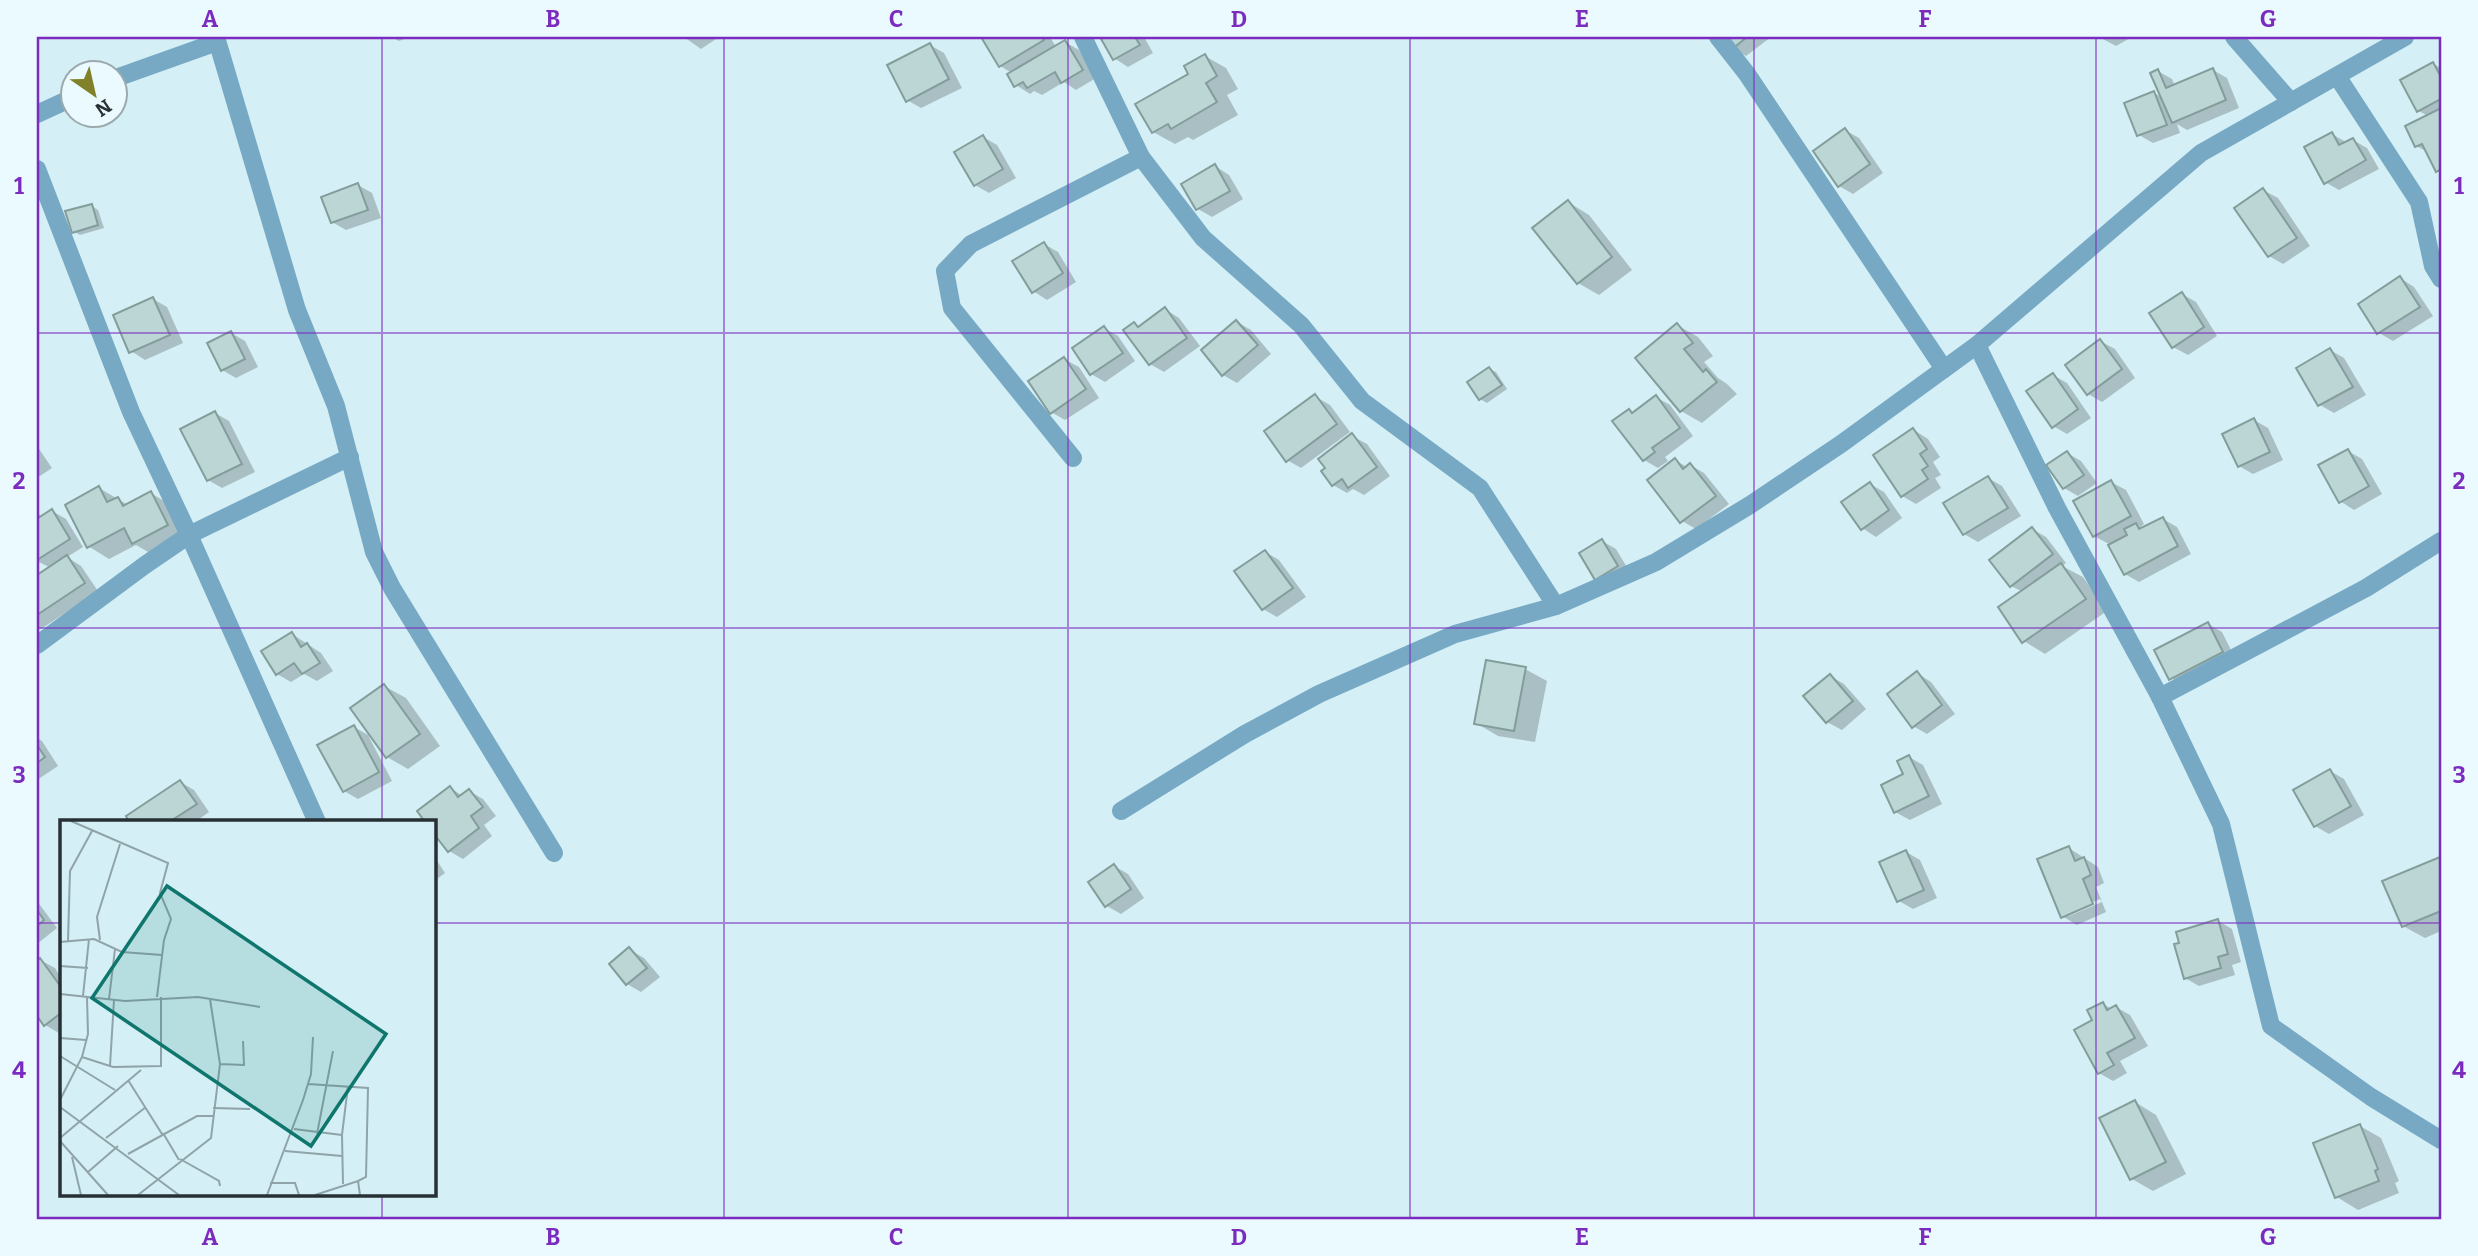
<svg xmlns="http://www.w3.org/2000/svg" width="2478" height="1256" font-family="Bitter,serif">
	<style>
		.shadow { fill: #0003; fill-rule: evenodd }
		.building { fill: #bbd6d4; stroke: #839d9b; stroke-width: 2 }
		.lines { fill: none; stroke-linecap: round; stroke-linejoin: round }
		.minor { stroke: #77a9c4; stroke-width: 18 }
		.grid { fill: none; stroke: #7b2cbf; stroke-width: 2; stroke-opacity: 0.55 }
		.inset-road { fill: none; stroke: #8fa3a8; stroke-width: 2 }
		.view { fill: #0f766e; fill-opacity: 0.15; stroke: #0f766e; stroke-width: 3.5 }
		.inset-edge { fill: none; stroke: #273134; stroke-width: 3.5 }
		.neatline { fill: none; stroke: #7b2cbf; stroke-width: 2.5 }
		.grid-label { font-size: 23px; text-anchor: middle; font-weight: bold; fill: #7b2cbf }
	</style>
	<rect width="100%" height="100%" fill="#d4eff5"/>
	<!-- shadow -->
	<g class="shadow">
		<path d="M392 37H410L399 41Z"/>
		<path d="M684 37H719L701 49Z"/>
		<path d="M983 37H1050L1056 47 1065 42 1079 50 1096 78 1076 90 1064 82 1042 95 1034 91 1030 94 1016 85 1012 73 1000 66Z"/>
		<path d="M1102 37H1144L1153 53 1128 67 1114 58Z"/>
		<path d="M1723 37H1771L1746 56 1732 48Z"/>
		<path d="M2099 37H2132L2116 46Z"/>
		<path d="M930 45 944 53 962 88 921 108 907 100Z"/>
		<path d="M1205 56 1226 68 1238 89 1227 95 1238 115 1193 140 1188 137 1175 144 1153 132Z"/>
		<path d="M2433 64 2441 68V173L2437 171 2428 152 2416 146 2428 116 2419 111Z"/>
		<path d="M2213 70 2227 78 2239 108 2187 130 2177 124 2180 133 2153 143 2139 135 2154 93 2163 98 2158 71 2172 79 2175 86Z"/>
		<path d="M1845 130 1859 138 1883 173 1853 194 1839 186Z"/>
		<path d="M2332 134 2346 142 2353 140 2367 148 2379 169 2339 190 2325 182Z"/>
		<path d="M983 137 997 145 1016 178 989 193 975 185Z"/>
		<path d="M1215 166 1229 175 1243 199 1212 217 1198 209 1184 185Z"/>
		<path d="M358 185 372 193 381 218 346 230 332 222Z"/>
		<path d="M2263 190 2278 198 2310 246 2283 264 2269 256Z"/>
		<path d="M1568 202 1589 215 1632 270 1599 295 1578 283Z"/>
		<path d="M92 206 98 210 104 228 80 235 73 231Z"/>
		<path d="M1044 244 1058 252 1076 282 1047 300 1033 291Z"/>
		<path d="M2400 278 2414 287 2433 316 2393 341 2379 333Z"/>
		<path d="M2182 294 2196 302 2217 336 2188 355 2173 347Z"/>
		<path d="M153 299 167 307 183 343 145 360 131 351Z"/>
		<path d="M1165 309 1179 318 1200 346 1164 372 1150 364 1134 324 1140 328Z"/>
		<path d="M1237 322 1251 330 1271 354 1237 383 1223 375Z"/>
		<path d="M1677 325 1698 337 1713 356 1704 362 1718 378 1727 384 1737 394 1702 423 1681 411Z"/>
		<path d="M1104 328 1118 336 1135 361 1105 382 1091 374Z"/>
		<path d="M231 333 245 341 258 367 236 378 222 370Z"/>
		<path d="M2100 341 2115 349 2135 378 2102 402 2088 394Z"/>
		<path d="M2330 350 2344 358 2366 395 2334 413 2320 405 2298 369Z"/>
		<path d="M1064 359 1079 367 1099 398 1065 420 1051 412Z"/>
		<path d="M1489 369 1496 372 1507 389 1487 403 1480 399Z"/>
		<path d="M2053 375 2067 383 2091 418 2067 434 2053 426Z"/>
		<path d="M1316 397 1330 405 1350 432 1301 468 1287 460Z"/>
		<path d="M1656 397 1670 405 1693 436 1665 457 1668 461 1658 468 1644 460 1629 411 1634 414Z"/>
		<path d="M215 413 229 421 255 472 222 488 208 480Z"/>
		<path d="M2254 420 2268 428 2283 460 2253 474 2239 466Z"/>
		<path d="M1914 430 1928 439 1940 457 1933 462 1941 475 1935 478 1941 488 1916 504 1902 496Z"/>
		<path d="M1352 436 1367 444 1390 476 1364 495 1353 489 1347 493 1333 485Z"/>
		<path d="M37 446 52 468 37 478Z"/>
		<path d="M2348 451 2362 459 2382 494 2354 510 2340 501Z"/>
		<path d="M2067 453 2081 461 2097 483 2078 496 2064 488Z"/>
		<path d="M1675 460 1687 467 1690 465 1704 473 1729 504 1696 529 1682 521Z"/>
		<path d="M1988 478 2002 486 2021 516 1978 542 1964 534Z"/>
		<path d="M2111 482 2126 490 2144 524 2140 527 2143 529 2163 519 2177 527 2191 554 2139 582 2125 574 2109 544 2094 536Z"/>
		<path d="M1870 484 1884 492 1902 518 1876 537 1862 528Z"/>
		<path d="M99 488 128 505 151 493 172 506 189 538 155 556 136 545 109 559 88 546Z"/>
		<path d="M52 511 66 519 83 547 67 557 81 566 98 591 41 629 37 626V578L51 568 37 561V513L43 517Z"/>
		<path d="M2032 529 2046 537 2066 563 2062 566 2083 577 2107 611 2045 654 2024 641 2023 592 2011 586Z"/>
		<path d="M1602 541 1616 549 1631 574 1596 578Z"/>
		<path d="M1265 552 1279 560 1306 597 1277 617 1263 609Z"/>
		<path d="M2208 624 2222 632 2236 660 2185 686 2171 678Z"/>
		<path d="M292 634 321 653 333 671 317 681 304 674 291 682 277 674Z"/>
		<path d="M1525 669 1547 681 1535 742 1498 736 1476 723Z"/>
		<path d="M1917 673 1931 682 1955 714 1927 734 1913 726Z"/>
		<path d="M1830 676 1844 684 1866 709 1842 730 1827 722 1806 696Z"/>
		<path d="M384 686 406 698 440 746 408 769 387 757Z"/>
		<path d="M354 727 368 735 392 781 358 799 344 791Z"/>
		<path d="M37 738 42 741 58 766 37 780Z"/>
		<path d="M1909 757 1923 765 1942 804 1910 820 1895 812Z"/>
		<path d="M2330 771 2344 779 2364 815 2329 834 2315 826Z"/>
		<path d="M180 782 194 790 209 812 195 822H132Z"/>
		<path d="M450 788 463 796 469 791 483 799 496 816 484 825 492 836 463 859 449 851 434 831Z"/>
		<path d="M2069 848 2098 867 2104 883 2096 887 2106 912 2077 925 2062 916ZM2100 899 2102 902 2069 916V912Z"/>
		<path d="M1906 852 1920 860 1937 898 1913 909 1899 901Z"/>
		<path d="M434 856 445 873 434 881Z"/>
		<path d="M2440 859 2441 931 2425 938 2403 926Z"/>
		<path d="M1114 866 1128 874 1144 898 1121 914 1107 906Z"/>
		<path d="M37 901 57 928 37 944Z"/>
		<path d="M2218 921 2232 929 2241 962 2232 965 2235 975 2199 986 2185 978Z"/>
		<path d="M630 950 644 958 660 977 641 992 627 984 611 965Z"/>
		<path d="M40 960 55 968 61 978V1031L59 1033 45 1025 37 1014V963Z"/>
		<path d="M2103 1004 2112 1009 2116 1007 2130 1015 2148 1046 2120 1061 2127 1073 2113 1081 2099 1073 2095 1021Z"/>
		<path d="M2135 1102 2156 1115 2186 1174 2153 1191 2132 1179Z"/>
		<path d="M2360 1126 2381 1138 2399 1181 2395 1183 2399 1193 2358 1210 2337 1197Z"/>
	</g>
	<!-- building -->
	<g class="building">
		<path d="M981 37H1042L1044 40 999 67Z"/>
		<path d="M1100 37H1135L1140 45 1113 60Z"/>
		<path d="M1721 37H1747L1731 50Z"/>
		<path d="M1065 40 1083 70 1061 83 1055 72 1027 88 1023 82 1014 87 1007 74Z"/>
		<path d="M930 43 949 79 906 102 887 65Z"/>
		<path d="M1205 54 1217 76 1206 83 1217 102 1171 129 1168 124 1152 133 1135 104 1188 74 1184 66Z"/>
		<path d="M2433 62 2441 77V99L2417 112 2400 80Z"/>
		<path d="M2213 68 2226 100 2172 123 2150 73 2158 69 2166 88Z"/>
		<path d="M2154 91 2167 125 2137 136 2124 103Z"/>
		<path d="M2441 108V169L2436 172 2422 144 2415 147 2405 126Z"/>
		<path d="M1845 128 1870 164 1838 187 1813 151Z"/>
		<path d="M2332 132 2339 145 2353 138 2366 160 2324 184 2304 147Z"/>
		<path d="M983 135 1003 169 974 186 954 152Z"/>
		<path d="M1215 164 1230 191 1196 210 1181 184Z"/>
		<path d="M358 183 368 210 331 223 321 197Z"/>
		<path d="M2263 188 2297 238 2268 257 2234 208Z"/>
		<path d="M1568 200 1612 257 1577 284 1532 228Z"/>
		<path d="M92 204 98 225 72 233 65 211Z"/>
		<path d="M1044 242 1063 273 1032 293 1012 261Z"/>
		<path d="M2400 276 2420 307 2377 334 2358 304Z"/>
		<path d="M2182 292 2204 327 2172 348 2149 313Z"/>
		<path d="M153 297 170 335 129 353 113 315Z"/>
		<path d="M1165 307 1187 338 1149 365 1123 330 1134 322 1138 327Z"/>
		<path d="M1236 320 1258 345 1222 376 1201 350Z"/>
		<path d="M1677 323 1693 343 1684 349 1703 372 1706 369 1717 382 1680 412 1635 358Z"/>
		<path d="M1104 326 1123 353 1090 375 1072 348Z"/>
		<path d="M231 331 245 359 221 371 207 343Z"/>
		<path d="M2100 339 2122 369 2087 395 2065 365Z"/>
		<path d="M2330 348 2353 387 2318 406 2296 368Z"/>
		<path d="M1064 357 1086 389 1050 414 1028 381Z"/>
		<path d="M1489 367 1502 385 1479 400 1467 382Z"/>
		<path d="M2053 373 2078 409 2052 428 2026 391Z"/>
		<path d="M1315 394 1337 424 1286 462 1264 431Z"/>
		<path d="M1656 395 1680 428 1652 448 1655 452 1643 461 1612 421 1629 409 1632 413Z"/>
		<path d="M215 411 242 464 207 481 180 429Z"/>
		<path d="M2254 418 2270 452 2238 467 2222 434Z"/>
		<path d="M1913 428 1927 449 1920 454 1928 466 1922 470 1928 479 1901 497 1873 455Z"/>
		<path d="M1352 433 1377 467 1348 488 1342 479 1332 486 1321 471 1325 468 1318 459Z"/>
		<path d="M2348 449 2369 486 2339 503 2318 465Z"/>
		<path d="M2067 451 2084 475 2063 489 2046 465Z"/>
		<path d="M1675 458 1683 469 1690 463 1716 496 1680 523 1647 480Z"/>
		<path d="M1988 476 2008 508 1963 535 1943 503Z"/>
		<path d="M2111 480 2131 516 2093 537 2073 501Z"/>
		<path d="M1870 482 1889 510 1861 530 1841 502Z"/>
		<path d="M99 486 107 502 118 497 123 506 151 491 168 525 132 544 124 528 87 548 65 505Z"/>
		<path d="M52 509 70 539 37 560V516L38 518Z"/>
		<path d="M2163 517 2178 546 2124 575 2108 545 2127 535 2124 529 2136 523 2139 529Z"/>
		<path d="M2032 527 2053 554 2010 587 1989 560Z"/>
		<path d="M1602 539 1618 566 1595 580 1579 553Z"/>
		<path d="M1265 550 1293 588 1262 610 1234 571Z"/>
		<path d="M67 555 85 583 37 615V575Z"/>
		<path d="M2061 563 2086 599 2022 643 1998 607Z"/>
		<path d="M2208 622 2223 652 2169 680 2154 650Z"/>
		<path d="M292 632 301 647 307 643 320 663 302 674 294 663 276 675 261 651Z"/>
		<path d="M1486 660 1526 667 1514 731 1474 724Z"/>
		<path d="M1917 671 1942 705 1912 728 1887 694Z"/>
		<path d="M1830 674 1853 701 1826 723 1803 696Z"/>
		<path d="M384 684 420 734 386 758 350 708Z"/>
		<path d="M354 725 379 772 343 792 317 745Z"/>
		<path d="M37 745 45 757 37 763Z"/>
		<path d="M1909 755 1929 796 1894 813 1881 785 1903 774 1897 761Z"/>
		<path d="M2330 769 2351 806 2314 827 2293 790Z"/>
		<path d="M180 780 197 804 169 822H129L126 816Z"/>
		<path d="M450 786 458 797 469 789 483 807 471 816 479 828 448 852 434 834V822H425L417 811Z"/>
		<path d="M2069 846 2075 861 2084 857 2091 875 2083 879 2093 904 2061 918 2037 859Z"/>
		<path d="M1906 850 1924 890 1897 902 1879 862Z"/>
		<path d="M2440 857 2441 911 2402 927 2382 881Z"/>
		<path d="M1114 864 1131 889 1105 907 1088 882Z"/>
		<path d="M37 910 44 920 37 926Z"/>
		<path d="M2218 919 2228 954 2218 957 2221 968 2184 979 2174 944 2179 943 2176 932Z"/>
		<path d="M629 947 647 968 626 985 609 964Z"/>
		<path d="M40 958 61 987V1013L44 1026 37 1016V961Z"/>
		<path d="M2103 1002 2107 1010 2116 1005 2135 1038 2107 1053 2114 1065 2098 1074 2074 1030 2092 1020 2087 1010Z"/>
		<path d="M2135 1100 2166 1162 2130 1180 2099 1118Z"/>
		<path d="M2360 1124 2378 1169 2375 1171 2379 1181 2335 1198 2313 1143Z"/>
	</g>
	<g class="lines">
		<!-- minor -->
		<g class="minor">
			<path d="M216 37 297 310 336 406 374 552 392 588 554 853"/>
			<path d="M1083 37 1141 157 1203 238 1301 325 1362 401 1480 488 1556 606"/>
			<path d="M1718 37 1747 74 1944 369"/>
			<path d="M2234 37 2291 102"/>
			<path d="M2337 76 2419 202 2433 266 2441 279"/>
			<path d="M116 78 217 42"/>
			<path d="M37 114 74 97"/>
			<path d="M37 169 131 412 189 535 317 822"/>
			<path d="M1977 345 2057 508 2160 697 2221 824 2271 1026 2371 1097 2441 1140"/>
			<path d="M1073 458 952 308 945 271 971 244 1141 157"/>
			<path d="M37 645 145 565 189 535 350 457"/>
			<path d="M2160 697 2366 588 2441 541"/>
			<path d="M1121 811 1245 734 1319 694 1455 634 1556 606 1656 562 1750 505 1841 444 1977 345 2201 153 2405 37"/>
		</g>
	</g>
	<!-- grid -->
	<path class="grid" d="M382 37V822M724 37V1219M1068 37V1219M1410 37V1219M1754 37V1219M2096 37V1219M37 333H2441M37 628H2441M37 923H61M434 923H2441M382 1195V1219"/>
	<!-- overview -->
	<g transform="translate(60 820)">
		<rect width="376" height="376" fill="#d4eff5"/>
		<path class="inset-road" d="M11 1 108 43 100 73 111 99 104 120 97 177M40 120 37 97 60 24M8 121 10 51 32 11M0 122 34 119 62 132 102 135M0 146 28 148M0 174 65 181 138 177 200 187M23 176 29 119M49 179 55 129M0 218 26 220M0 236 55 270M22 237 53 247 101 246V177M160 244 184 245 183 221M50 246 54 180M68 260 102 314M248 264 308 268 306 357 298 361M0 280 22 237 28 214 27 178M0 287 119 375M153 288 190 289M234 309 282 315M103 313 119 340M257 314 273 231M0 318 81 250M46 318 86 287M0 321 48 375M225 331 282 336M68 334 137 296H153M12 337 21 375M120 339 159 361 160 366M28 352 58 326M210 363H235L239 375M283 364 282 315 288 266M78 375 151 318 160 244 150 179M207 375 243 280 251 254 253 217M255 375 298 361 300 375"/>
		<path class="view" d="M107 66 326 214 251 326 32 178Z"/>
		<rect width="376" height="376" class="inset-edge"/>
	</g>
	<!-- border -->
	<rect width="2478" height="1256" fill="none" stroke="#eafafe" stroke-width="77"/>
	<!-- north arrow -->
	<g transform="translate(94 94) rotate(146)"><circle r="33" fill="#eafafe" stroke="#9caaad" stroke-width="2"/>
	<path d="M0-5L12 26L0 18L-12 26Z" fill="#81812a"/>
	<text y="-10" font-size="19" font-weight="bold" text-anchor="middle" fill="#273134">N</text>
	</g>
	<rect x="38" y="38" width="2402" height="1180" class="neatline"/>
	<g class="grid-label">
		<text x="210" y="27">A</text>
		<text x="553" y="27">B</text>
		<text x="896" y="27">C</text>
		<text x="1239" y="27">D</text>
		<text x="1582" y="27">E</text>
		<text x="1925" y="27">F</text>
		<text x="2268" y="27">G</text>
		<text x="19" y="194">1</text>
		<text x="2459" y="194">1</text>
		<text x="19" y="489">2</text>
		<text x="2459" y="489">2</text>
		<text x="19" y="783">3</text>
		<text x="2459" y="783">3</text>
		<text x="19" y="1078">4</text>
		<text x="2459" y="1078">4</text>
		<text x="210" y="1245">A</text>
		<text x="553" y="1245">B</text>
		<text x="896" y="1245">C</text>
		<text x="1239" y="1245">D</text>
		<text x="1582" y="1245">E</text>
		<text x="1925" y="1245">F</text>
		<text x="2268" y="1245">G</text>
	</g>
</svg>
